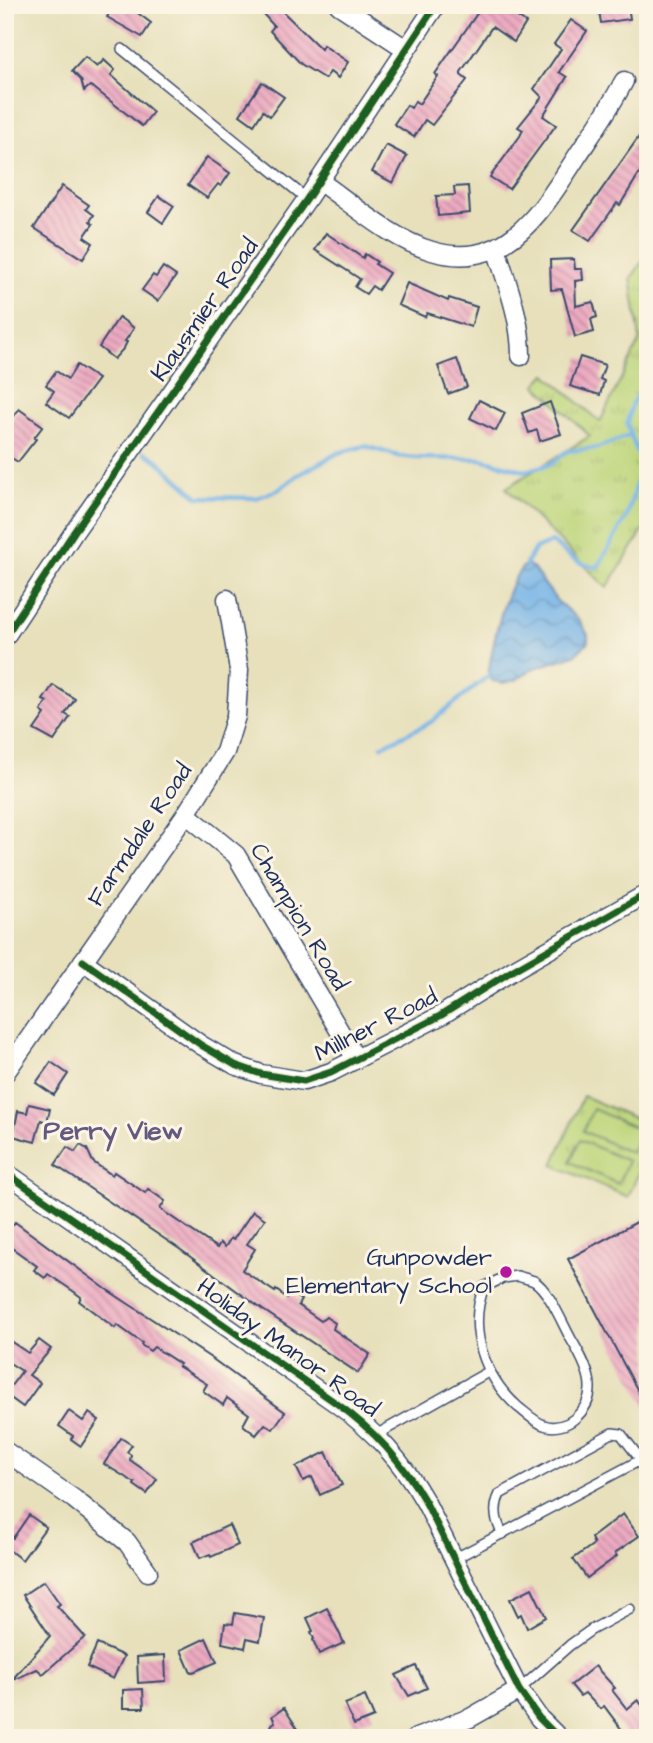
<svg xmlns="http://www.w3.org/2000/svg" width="653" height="1743" font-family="'Architects Daughter',sans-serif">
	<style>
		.grass { fill: url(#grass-tufts); stroke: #6c826c; stroke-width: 2 }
		.garden { fill: #bed67b; stroke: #6c826c; stroke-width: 2 }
		.water { fill: url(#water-waves); stroke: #4871a2; stroke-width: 2 }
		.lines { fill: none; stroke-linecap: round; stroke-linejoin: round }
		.stream { stroke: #74b3e7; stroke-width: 4.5 }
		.building { fill: url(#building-back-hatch) }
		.lane-casing { stroke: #3a4a6c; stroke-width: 12 }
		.street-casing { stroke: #3a4a6c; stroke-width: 21 }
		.lane { stroke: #fff; stroke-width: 9 }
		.street { stroke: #fff; stroke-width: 18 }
		.cycleway-casing { stroke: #fcf5e5; stroke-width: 11 }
		.cycleway { stroke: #1b5e20; stroke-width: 7 }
		.poi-dot { fill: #b5179e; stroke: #fcf5e5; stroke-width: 2.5 }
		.labels { text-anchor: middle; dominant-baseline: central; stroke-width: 6; stroke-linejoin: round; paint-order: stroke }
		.street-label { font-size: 24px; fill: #1b2f5e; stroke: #fcf5e5 }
		.poi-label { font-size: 24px; fill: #1b2f5e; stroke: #fcf5e5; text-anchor: end }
		.neighbourhood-label { font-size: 26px; font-weight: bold; fill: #645a81; stroke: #fcf5e5 }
	</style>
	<defs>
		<pattern id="grass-tufts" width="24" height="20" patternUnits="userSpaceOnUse" patternTransform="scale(1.75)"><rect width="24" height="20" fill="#bed67b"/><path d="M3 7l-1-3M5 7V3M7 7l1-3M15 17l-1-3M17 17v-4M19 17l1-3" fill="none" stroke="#a3b86d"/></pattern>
		<pattern id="water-waves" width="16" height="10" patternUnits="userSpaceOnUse" patternTransform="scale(1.75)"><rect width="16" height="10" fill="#74b3e7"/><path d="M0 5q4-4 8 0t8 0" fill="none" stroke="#5e92be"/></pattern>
		<pattern id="building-back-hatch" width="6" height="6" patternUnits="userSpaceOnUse" patternTransform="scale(1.75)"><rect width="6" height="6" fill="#edaac1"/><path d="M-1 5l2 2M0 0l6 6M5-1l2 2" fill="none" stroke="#bf8ba0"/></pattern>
	</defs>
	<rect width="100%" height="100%" fill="#fcf5e5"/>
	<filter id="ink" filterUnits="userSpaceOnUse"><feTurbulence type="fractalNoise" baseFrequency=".0143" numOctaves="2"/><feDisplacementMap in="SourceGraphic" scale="14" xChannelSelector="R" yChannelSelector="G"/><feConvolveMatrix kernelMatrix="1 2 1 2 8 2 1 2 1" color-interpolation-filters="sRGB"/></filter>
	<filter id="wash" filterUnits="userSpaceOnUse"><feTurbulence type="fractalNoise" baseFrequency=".00686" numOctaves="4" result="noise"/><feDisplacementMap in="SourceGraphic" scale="28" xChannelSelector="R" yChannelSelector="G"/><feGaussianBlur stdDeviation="1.57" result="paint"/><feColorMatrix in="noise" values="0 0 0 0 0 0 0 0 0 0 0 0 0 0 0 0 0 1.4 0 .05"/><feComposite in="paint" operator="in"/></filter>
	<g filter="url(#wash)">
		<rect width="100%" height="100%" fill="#e7e0bb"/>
		<!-- grass -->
		<g class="grass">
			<path d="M648 254V523L607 588 506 488 590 436 536 385 546 374 600 422 640 340 631 278Z"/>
			<path d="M583 1096 648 1124V1152L628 1197 553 1165Z"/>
		</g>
		<!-- garden -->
		<g class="garden">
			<path d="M593 1109 641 1130 631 1153 583 1131Z"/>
			<path d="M580 1140 628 1161 618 1184 570 1162Z"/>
		</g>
		<!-- water -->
		<path class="water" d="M526 564 532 567 557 601 579 620 588 635V642L575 655 532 669 516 680 503 683 493 681 488 676C492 648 505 581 526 564Z"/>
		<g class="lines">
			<!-- stream -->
			<g class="stream">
				<path d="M569 451 597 448 631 435"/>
				<path d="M144 452 157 460 198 497 256 498 278 490 298 475 338 453 365 446 398 456 416 458 481 459 526 471 551 464 566 452"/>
				<path d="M526 564 535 549 552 542C567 554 578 566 598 567L627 516 638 478 641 463 627 424 632 403 645 384 648 366"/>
				<path d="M382 746 431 722 488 676"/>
			</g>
		</g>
		<g id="blocks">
			<!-- building -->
			<g class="building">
				<path d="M115 5H127L151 23 142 37 107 17Z"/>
				<path d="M255 5H276L321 49 323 45 348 62 338 78 330 72 325 79 301 64 270 31 274 26Z"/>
				<path d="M483 5H500L526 23 514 42 492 27 461 72V75L467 80 432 125 425 120 414 137 394 124 407 105 411 108 415 101 419 104 438 76 435 74Z"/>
				<path d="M598 5H628L630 19 601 23Z"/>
				<path d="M571 20 587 31 559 72 567 77 543 116 556 125 509 189 490 177 520 136 523 130 518 127 542 97 534 89 561 49 554 44Z"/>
				<path d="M85 57 97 67 104 60 115 70 111 75 153 112 142 126 94 88 90 86 84 91 81 80 72 71Z"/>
				<path d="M262 82 284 97 270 116 263 111 254 125 240 115Z"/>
				<path d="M648 124V159L620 205 617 203 590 241 573 230Z"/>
				<path d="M386 145 407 156 393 183 372 172Z"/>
				<path d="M207 157 230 173 221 186 218 184 207 198 188 185Z"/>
				<path d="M62 186 89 205 86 209 94 215 90 221 93 224 84 237 93 243 83 259 34 228Z"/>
				<path d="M468 186 470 213 438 216 436 196 455 195 454 187Z"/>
				<path d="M159 196 174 206 163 223 148 212Z"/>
				<path d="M326 233 363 258 365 254 377 262 375 264 389 273 378 290 372 286 366 294 355 287 360 279 315 250Z"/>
				<path d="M574 259 575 269H582L583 280 575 281 576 306 593 302 597 317 591 319 594 332 575 337 562 289 551 290 550 260Z"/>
				<path d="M163 267 176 276 158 301 142 290 153 275 156 277Z"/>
				<path d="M407 283 448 301 449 298 477 307 471 327 427 313 425 317 398 305Z"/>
				<path d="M119 317 134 328 125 341 127 342 124 348 114 359 99 347Z"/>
				<path d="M580 357 605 365 600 379 604 381 600 395 570 386Z"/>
				<path d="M457 359 467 387 448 394 438 366Z"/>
				<path d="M77 365 98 379 69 418 46 402 54 391 46 385 56 371 68 379Z"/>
				<path d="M479 400 505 413 496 431 470 418Z"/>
				<path d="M550 402 561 434 540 441 537 430 529 433 522 413Z"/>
				<path d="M19 409 43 426 34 438 36 439 18 462 5 454V429Z"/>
				<path d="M53 685 75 699 65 714 70 717 54 741 34 730 45 714 41 711 47 702 43 700Z"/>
				<path d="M51 1062 68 1074 54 1095 36 1083Z"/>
				<path d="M29 1104 50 1109 47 1122 41 1120 35 1142 13 1136 18 1111 27 1113Z"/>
				<path d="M80 1145 87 1149 93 1162 112 1175 114 1172 145 1193 148 1189 165 1201 160 1209 217 1248 220 1243 225 1247 231 1238 233 1240 253 1211 265 1219 247 1244 255 1249 242 1270 275 1292 276 1290 287 1298 291 1293 301 1300 298 1305 321 1321 326 1317 335 1323 333 1329 370 1354 358 1373 263 1310 181 1250 55 1165 67 1147 75 1152Z"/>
				<path d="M648 1216V1410L568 1259Z"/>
				<path d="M15 1222 106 1289 214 1360 285 1412 273 1429 265 1424 256 1435 243 1425 249 1414 227 1398 223 1405 203 1391 207 1384 178 1366 180 1364 154 1347 150 1351 141 1345 142 1343 117 1325 115 1328 79 1301 81 1297 73 1291 48 1274 45 1278 34 1270 37 1266 5 1243V1236Z"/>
				<path d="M39 1340 51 1349 29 1375 40 1383 23 1407 5 1394 22 1371 5 1360V1349L10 1341 28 1353Z"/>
				<path d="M69 1411 83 1421 89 1413 99 1420 81 1446 71 1439 73 1436 59 1426Z"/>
				<path d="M121 1438 132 1445 127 1452 131 1455 130 1460 157 1479 147 1494 134 1485 135 1483 104 1464Z"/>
				<path d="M326 1452 342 1485 320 1495 312 1477 303 1481 296 1467Z"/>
				<path d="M623 1514 639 1536 615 1553 617 1556 587 1578 573 1559 594 1544 591 1538Z"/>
				<path d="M29 1515 46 1527 22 1560 5 1547V1532L13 1538Z"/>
				<path d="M229 1525 238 1545 211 1557 210 1554 200 1558 193 1542Z"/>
				<path d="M44 1581 60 1604 57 1606 85 1637 43 1674 37 1669 11 1681 50 1636 23 1595Z"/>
				<path d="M532 1588 546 1617 527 1628 521 1614 518 1616 510 1599Z"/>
				<path d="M327 1608 344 1643 319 1654 313 1640 314 1639 311 1632 313 1631 307 1618Z"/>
				<path d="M235 1613 264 1618 260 1641 247 1638 245 1648 222 1643 225 1623 233 1624Z"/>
				<path d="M206 1638 217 1662 191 1673 181 1650Z"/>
				<path d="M97 1644 124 1656 113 1679 87 1667Z"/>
				<path d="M165 1655 166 1681 138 1683 137 1657Z"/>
				<path d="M416 1666 427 1688 409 1696 396 1675Z"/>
				<path d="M595 1666 615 1688 612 1690 627 1709 638 1700 648 1713V1729L636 1738H628L604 1706 600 1709 585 1693 580 1696 571 1685Z"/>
				<path d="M143 1689 144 1708H123V1690Z"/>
				<path d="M365 1696 374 1717 354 1725 345 1704Z"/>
				<path d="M284 1708 304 1738H279L271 1725 275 1722 272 1716Z"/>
			</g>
		</g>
	</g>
	<g filter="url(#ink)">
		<use href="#blocks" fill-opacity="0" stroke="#3a4a6c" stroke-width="2"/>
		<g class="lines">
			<defs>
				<g id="lane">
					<path d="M122 49 307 199"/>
					<path d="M518 1276C523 1278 529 1279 534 1281 549 1290 562 1323 571 1339 587 1366 603 1395 574 1419 567 1425 554 1429 544 1425 535 1422 526 1413 518 1407 485 1378 467 1330 484 1287L503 1278Z"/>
					<path d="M376 1435 488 1372"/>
					<path d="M503 1534C495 1521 493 1508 500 1494L612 1433 621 1434 641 1460"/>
					<path d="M454 1559 648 1456"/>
					<path d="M519 1690 570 1645 591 1630 630 1609"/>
				</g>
				<g id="street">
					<path d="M339 5 406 49"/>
					<path d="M319 181C354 205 391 239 432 251 506 273 542 210 576 158 593 132 610 108 624 81"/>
					<path d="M496 248C507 284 521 318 521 356"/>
					<path d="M5 637 74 532 307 199 436 5"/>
					<path d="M186 814 236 855 356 1059"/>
					<path d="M83 961 201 1045 235 1065 261 1074 304 1081 331 1072 440 1016 515 969 648 893"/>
					<path d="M5 1073 186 814 225 752 236 716 239 670 227 599"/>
					<path d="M5 1172 336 1403C374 1430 402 1461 426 1503L519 1690 539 1718 559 1738"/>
					<path d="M5 1451 74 1499 127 1542 148 1572"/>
					<path d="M416 1738 470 1718 519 1690"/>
				</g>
			</defs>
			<!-- lane casing -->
			<use href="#lane" class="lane-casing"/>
			<!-- street casing -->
			<use href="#street" class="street-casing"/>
			<!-- lane -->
			<use href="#lane" class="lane"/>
			<!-- street -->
			<use href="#street" class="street"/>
			<defs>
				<g id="cycleway">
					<path d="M5 637 74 532 307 199 436 5"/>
					<path d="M83 961 201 1045 235 1065 261 1074 304 1081 331 1072 440 1016 515 969 648 893"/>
					<path d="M5 1172 336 1403C374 1430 402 1461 426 1503L519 1690 539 1718 559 1738"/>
				</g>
			</defs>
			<!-- cycleway casing -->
			<use href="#cycleway" class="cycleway-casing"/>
			<!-- cycleway -->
			<use href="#cycleway" class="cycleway"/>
		</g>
	</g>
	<!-- markers -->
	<circle class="poi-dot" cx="506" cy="1272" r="7"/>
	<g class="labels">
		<!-- street labels -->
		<g class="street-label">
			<text transform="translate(205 310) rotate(-55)">Klausmier Road</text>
			<text transform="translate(140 835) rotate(-56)">Farmdale Road</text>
			<text transform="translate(299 917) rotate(59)">Champion Road</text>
			<text transform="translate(376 1025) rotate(-27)">Millner Road</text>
			<text transform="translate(288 1348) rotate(36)">Holiday Manor Road</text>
		</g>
		<!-- poi labels -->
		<g class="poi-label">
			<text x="492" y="1258">Gunpowder<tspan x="492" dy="28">Elementary School</tspan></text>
		</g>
		<!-- neighbourhood labels -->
		<g class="neighbourhood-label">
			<text x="113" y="1131">Perry View</text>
		</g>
	</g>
	<!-- margin -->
	<rect width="653" height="1743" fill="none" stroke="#fcf5e5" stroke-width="28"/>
</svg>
